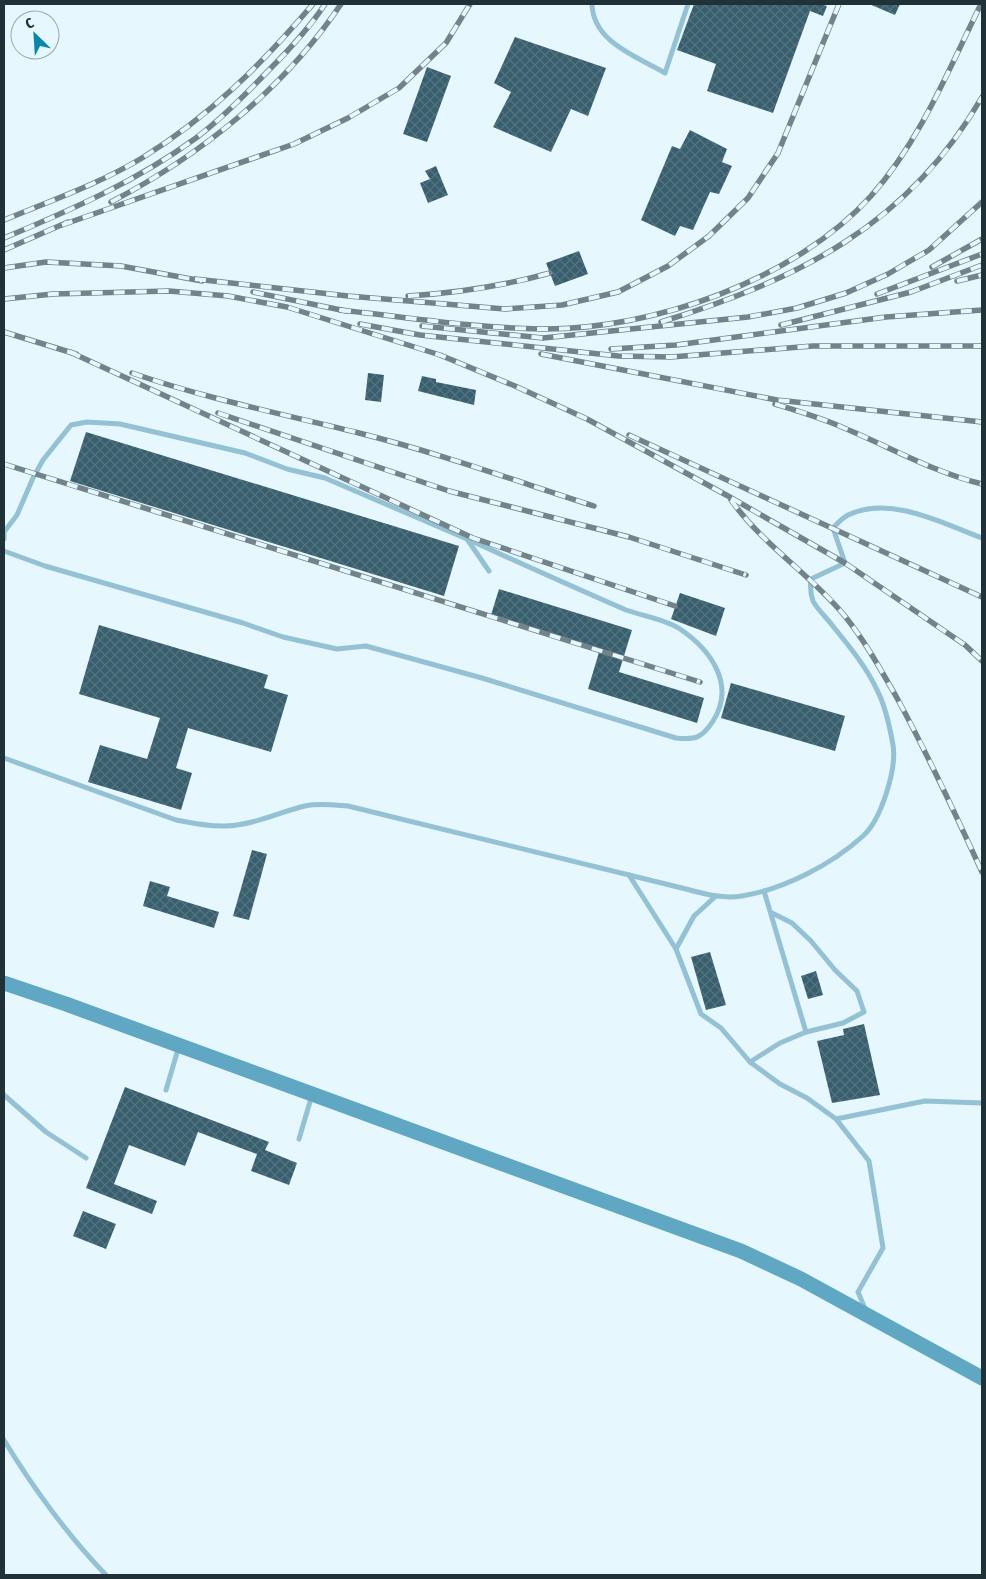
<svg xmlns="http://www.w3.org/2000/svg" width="986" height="1579" font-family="'Fira Sans Condensed',sans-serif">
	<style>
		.building { fill: url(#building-cross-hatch) }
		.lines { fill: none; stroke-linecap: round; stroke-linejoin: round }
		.service { stroke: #94c1d3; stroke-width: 5 }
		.secondary { stroke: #5fa7c2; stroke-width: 15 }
		.rail-casing { stroke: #72838a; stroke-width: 5.5 }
		.rail { stroke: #e6f7fe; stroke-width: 4; stroke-dasharray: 11; stroke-linecap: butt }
	</style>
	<defs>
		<pattern id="building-cross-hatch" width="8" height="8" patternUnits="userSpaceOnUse" patternTransform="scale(1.25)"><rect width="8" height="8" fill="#395f6e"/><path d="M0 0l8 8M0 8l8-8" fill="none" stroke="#53737f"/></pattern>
	</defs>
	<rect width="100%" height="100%" fill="#e6f7fe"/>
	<!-- building -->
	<g class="building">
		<path d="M694 4H820L827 6 823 16 810 11 773 113 707 91 716 64 677 50Z"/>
		<path d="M869 4H900L895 15Z"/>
		<path d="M515 37 606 68 588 116 571 109 551 152 493 127 511 92 494 83Z"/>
		<path d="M427 67 451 76 427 142 403 134Z"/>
		<path d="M690 130 727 149 722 162 732 166 719 194 710 192 693 230 680 226 675 236 641 220 672 146 680 149Z"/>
		<path d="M436 166 448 195 428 203 420 183 430 179 425 171Z"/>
		<path d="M579 251 588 274 555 286 546 263Z"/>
		<path d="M368 373 384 375 381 402 365 400Z"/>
		<path d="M422 376 436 379V382L476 390 474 405 418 391Z"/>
		<path d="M86 432 459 546 444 596 70 481Z"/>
		<path d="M499 589 632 630 619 672 704 698 697 723 588 689 600 649 491 615Z"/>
		<path d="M680 593 725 608 716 636 671 619Z"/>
		<path d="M99 625 268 675 264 688 288 695 271 752 188 728 176 768 192 773 181 810 88 782 100 745 147 759 160 718 79 694Z"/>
		<path d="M731 683 845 716 835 751 721 718Z"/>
		<path d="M252 850 267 854 249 920 233 916Z"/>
		<path d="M150 881 170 887 167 896 219 912 214 928 143 906Z"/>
		<path d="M710 952 726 1005 706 1010 691 957Z"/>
		<path d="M816 971 823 995 808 999 801 976Z"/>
		<path d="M864 1024 880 1095 832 1103 817 1041 844 1035 843 1029Z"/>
		<path d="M125 1087 269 1142 265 1150 297 1163 289 1185 251 1171 257 1154 198 1132 185 1166 129 1145 114 1184 157 1201 152 1214 86 1188Z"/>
		<path d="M83 1211 116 1224 106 1249 73 1236Z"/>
	</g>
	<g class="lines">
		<!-- service -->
		<g class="service">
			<path d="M592 4C593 42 636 56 665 73L688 4"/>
			<path d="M4 539V532L17 515 33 478 43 460 71 425 87 422 120 424 245 453 287 469 325 478 467 539 489 571"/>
			<path d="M4 551 45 566 243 623 283 637 337 649 366 646 482 678 676 738C696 740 702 738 713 721 736 685 711 650 680 629 665 619 643 616 626 610 573 587 520 563 467 539"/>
			<path d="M4 758 176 820C192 823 209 827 226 826 254 825 279 812 305 806 320 803 334 805 348 806L686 889C704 894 723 899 742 896 784 889 831 865 863 836 881 820 897 769 893 745 890 728 885 705 877 690 866 666 848 645 832 625 826 617 817 609 813 601 810 593 810 587 811 579L845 563 833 528C837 524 842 518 848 515 891 495 942 523 982 538"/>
			<path d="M629 875 676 949 701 1014 721 1028 750 1062 780 1084 807 1098 836 1119 869 1161 883 1248 858 1292 866 1311"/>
			<path d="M772 913 792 923 811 941 835 970 857 991 864 1012 843 1023 806 1032"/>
			<path d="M676 949 694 916 716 896"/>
			<path d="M750 1062 780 1043 806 1032 764 891"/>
			<path d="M166 1090 179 1046"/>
			<path d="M4 1095 46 1132 86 1158"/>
			<path d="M836 1119 925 1101 982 1103"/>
			<path d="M299 1139 312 1095"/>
			<path d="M4 1440C31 1485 69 1537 106 1575"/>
		</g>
		<!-- secondary -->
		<path class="secondary" d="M4 983 66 1004 741 1251 801 1279 982 1378"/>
		<defs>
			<g id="rail">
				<path d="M111 202C201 155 284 89 341 4"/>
				<path d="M4 220C50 201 99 184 142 158 210 116 262 64 313 4"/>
				<path d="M62 225 294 144 348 118 399 88 446 43 470 4"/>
				<path d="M4 238C71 210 137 181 196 138 221 119 244 96 266 73 287 52 309 29 325 4"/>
				<path d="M4 250 68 222"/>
				<path d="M932 267 982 239"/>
				<path d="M4 268 46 262 121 266 202 281"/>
				<path d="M195 279 348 296 505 309 562 305 618 292 668 266 709 236 748 198 778 153 839 4"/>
				<path d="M957 281 982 275"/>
				<path d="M253 292 346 311"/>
				<path d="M877 294 982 254"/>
				<path d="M408 296C457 293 503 286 550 273"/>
				<path d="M4 299 53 294 169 291 228 296 287 307 440 355 515 386 587 419 728 496 845 563 965 645 982 661"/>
				<path d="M340 310C407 317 474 328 541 329 653 330 795 280 871 196 920 141 949 69 981 4"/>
				<path d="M661 322C797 280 908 226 982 97"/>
				<path d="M360 324 420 335 618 356 671 357 813 346H982"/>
				<path d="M781 325 911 292 982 265"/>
				<path d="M422 326 543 338 748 317 797 308 846 293 888 274 929 250 982 202"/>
				<path d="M4 332 76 354"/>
				<path d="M611 349 676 345 886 317 982 310"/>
				<path d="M70 352 473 538 675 606"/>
				<path d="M541 354 777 400 982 422"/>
				<path d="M132 373C207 399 283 414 359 433 439 453 516 481 594 506"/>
				<path d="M775 404C798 411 822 418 844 428 890 447 933 472 982 484"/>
				<path d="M218 413 449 491 629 537 746 575"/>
				<path d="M629 435 982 597"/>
				<path d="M4 464 700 682"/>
				<path d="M731 500C762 544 810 574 844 615 865 641 881 670 897 698 928 755 955 813 982 872"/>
			</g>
		</defs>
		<!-- rail casing -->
		<use href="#rail" class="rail-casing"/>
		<!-- rail -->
		<use href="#rail" class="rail"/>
	</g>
	<!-- border -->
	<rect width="986" height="1579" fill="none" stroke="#203138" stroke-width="10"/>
	<!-- north arrow -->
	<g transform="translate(35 35) rotate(335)"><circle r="24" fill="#e6f7fe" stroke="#97a8af"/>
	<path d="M0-4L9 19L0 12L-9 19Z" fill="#0887aa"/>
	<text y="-8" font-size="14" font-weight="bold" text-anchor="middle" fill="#203138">С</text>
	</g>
</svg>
